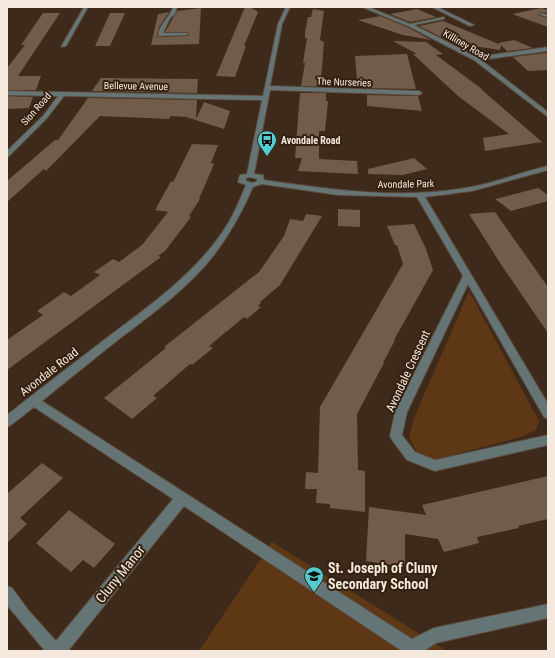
<svg xmlns="http://www.w3.org/2000/svg" width="555" height="658" font-family="'Roboto Condensed',sans-serif">
	<style>
		.green { fill: #5e3815 }
		.building { fill: #715b49 }
		.lines { fill: none; stroke-linecap: round; stroke-linejoin: round }
		.minor-casing { stroke: #5b4839; stroke-width: 2 }
		.minor { fill: #657474; fill-rule: evenodd }
		.labels { text-anchor: middle; dominant-baseline: central; stroke-width: 4; stroke-linejoin: round; paint-order: stroke }
		.far-street-label { font-size: 10px; fill: #f5e8dd; stroke: #342110 }
		.far-poi-label { font-size: 10px; font-weight: bold; fill: #f5e8dd; stroke: #342110; text-anchor: start }
		.street-label { font-size: 12px; fill: #f5e8dd; stroke: #342110 }
		.near-poi-label { font-size: 14px; font-weight: bold; fill: #f5e8dd; stroke: #342110; text-anchor: start }
		.near-street-label { font-size: 14px; fill: #f5e8dd; stroke: #342110 }
	</style>
	<rect width="100%" height="100%" fill="#3e2a1a"/>
	<!-- green -->
	<g class="green">
		<path d="M469 291 539 421 536 430 521 437 433 460 417 452 409 437 414 418Z"/>
		<path d="M272 542 447 651H199Z"/>
	</g>
	<!-- building -->
	<g class="building">
		<path d="M245 7H250L258 12 244 46H246L235 77 216 76Z"/>
		<path d="M201 8 199 44 151 45 158 14 169 12 159 27 157 37 186 36 189 35 187 32H165L177 11Z"/>
		<path d="M541 8 548 10V13L542 12 538 15 548 18V27L512 14Z"/>
		<path d="M313 9 324 11 320 40 324 42 321 80 327 81V86H301L305 63H303L307 38H305V32L308 17H311Z"/>
		<path d="M417 9 436 17 410 22 390 14Z"/>
		<path d="M43 13H60L18 76H41L36 90H7V68L25 45H21Z"/>
		<path d="M110 13H125L110 46H95Z"/>
		<path d="M380 16 407 27 431 40 403 35 358 20Z"/>
		<path d="M443 21 501 45 498 43 514 40 533 48 507 51 501 45 500 50 453 43 419 26Z"/>
		<path d="M393 41 426 42 443 54 436 55 482 89H481L542 142 485 151 483 138 509 134 458 96 413 54H417Z"/>
		<path d="M545 53 548 54V70L528 71 513 57Z"/>
		<path d="M407 54 416 89 366 88V81H357L355 56Z"/>
		<path d="M101 78 198 79 197 93 92 91Z"/>
		<path d="M300 93H326V101H328L325 131H319V159L357 161 358 174 298 171 302 158H295Z"/>
		<path d="M367 95 418 96 422 111 367 106Z"/>
		<path d="M7 96 33 97 29 108 7 109Z"/>
		<path d="M88 98 197 100 196 119 204 102 230 111 224 129 186 117 170 116 169 119 100 116 46 171 44 169 7 202V181L55 140H58Z"/>
		<path d="M192 144 218 145 211 163 214 164 199 199H200L189 216 191 217 165 251 158 256 161 257 7 370V340L43 315 37 311 64 292 71 296 100 275 94 272 113 259 119 262 142 245 168 212 155 210 171 181 173 182Z"/>
		<path d="M414 158 427 169 403 175 368 174V169Z"/>
		<path d="M538 188 548 195V201L511 211 495 199Z"/>
		<path d="M338 209 360 210V227L338 226Z"/>
		<path d="M495 212 548 287V333L502 266 469 214Z"/>
		<path d="M306 214 322 216 280 285 260 302 261 303 258 306 261 307 247 319 244 317 209 346 213 348 192 365 190 364 153 396 157 398 132 419 104 398 166 348 164 347 259 272 284 236 290 219 303 221Z"/>
		<path d="M414 224 426 249 433 270 394 340H395L383 363H384L357 414 358 470 365 471V512L330 508V504L316 503 317 489H305L306 472 318 473 320 407 403 264 397 245H395L387 226Z"/>
		<path d="M42 463 63 478 20 518 27 524 7 543V494Z"/>
		<path d="M548 476V519L518 526 519 528 477 537 479 543 444 552 438 539 405 534V567L366 561 369 507 426 515 422 505Z"/>
		<path d="M69 510 115 544 94 568 83 560 71 572 36 543Z"/>
	</g>
	<g class="lines">
		<defs>
			<g id="minor">
				<path d="M84 7H88L66 46 61 47Z"/>
				<path d="M173 7H177L175 14 170 18 163 33H186L188 34 186 35 158 36C159 24 170 17 173 7Z"/>
				<path d="M286 7H290L282 24 270 86 419 91 422 93 419 95 270 90 254 174 263 175 264 180C332 190 403 200 471 187 497 182 522 172 548 166V170L472 191 425 197 548 404V419L544 417 468 284 407 412 402 435 415 452 435 460 548 435V445L435 471 407 460 392 440 390 436 395 412 463 276 417 197 338 195 262 184 253 187C242 212 230 234 214 255 189 287 155 312 123 336 96 357 69 379 42 401L412 639 434 628 548 604V618L436 643 424 651H402L184 506 68 651H45L7 605V586L12 588 29 611 56 641 173 499 34 407 11 425 7 427V415C40 389 74 363 108 337 148 307 192 276 221 234 232 219 239 202 246 185L238 182 240 175 247 174 262 100 64 96 47 118 9 156 7 157V151L43 116 58 96 7 95V91L263 96 278 24ZM250 177 257 179V181L253 183 246 181V178Z"/>
				<path d="M362 7H368L410 24 444 17V19L414 25 477 57 548 47V51L481 60 548 112V117L474 60 408 26Z"/>
				<path d="M432 7H437L474 25 470 26Z"/>
				<path d="M542 13 548 15V17L540 15Z"/>
			</g>
		</defs>
		<!-- minor casing -->
		<use href="#minor" class="minor-casing"/>
		<!-- minor -->
		<use href="#minor" class="minor"/>
	</g>
	<!-- icons -->
	<defs>
		<symbol id="bus-pin" viewBox="-11 -11 22 30"><path d="M0 17L-7.5 6A9.5 9.5 0 1 1 7.5 6Z" fill="#51ccd1" stroke="#342110"/><path d="M-5-6H5V4H4V6H2V4H-2V6H-4V4H-5ZM-3.5-4V0h7V-4ZM-3.5 1.2v1.5H-2V1.2ZM2 1.2v1.5H3.5V1.2Z" fill="#111"/></symbol>
		<symbol id="school-pin" viewBox="-11 -11 22 30"><path d="M0 17L-7.5 6A9.5 9.5 0 1 1 7.5 6Z" fill="#51ccd1" stroke="#342110"/><path d="M0-5L7-2L0 1L-7-2ZM-4 1L0 2.5L4 1V4Q0 6-4 4Z" fill="#111"/></symbol>
	</defs>
	<g fill-rule="evenodd">
		<use href="#bus-pin" x="256" y="129" width="22" height="30"/>
		<use href="#school-pin" x="303" y="565" width="22" height="30"/>
	</g>
	<g class="labels">
		<!-- far-street labels -->
		<g class="far-street-label">
			<text transform="translate(466 45) rotate(30)">Killiney Road</text>
			<text transform="translate(344 82) rotate(2)">The Nurseries</text>
			<text transform="translate(136 86) rotate(1)">Bellevue Avenue</text>
			<text transform="translate(36 109) rotate(-49)">Sion Road</text>
			<text transform="translate(406 184) rotate(-1)">Avondale Park</text>
		</g>
		<!-- far-poi labels -->
		<g class="far-poi-label">
			<text x="281" y="140">Avondale Road</text>
		</g>
		<!-- street labels -->
		<g class="street-label">
			<text transform="translate(408 371) rotate(-65)">Avondale Crescent</text>
			<text transform="translate(49 372) rotate(-38)">Avondale Road</text>
		</g>
		<!-- near-poi labels -->
		<g class="near-poi-label">
			<text x="328" y="568">St. Joseph of Cluny<tspan x="328" dy="16">Secondary School</tspan></text>
		</g>
		<!-- near-street labels -->
		<g class="near-street-label">
			<text transform="translate(120 574) rotate(-51)">Cluny Manor</text>
		</g>
	</g>
	<!-- border -->
	<rect width="555" height="658" fill="none" stroke="#f5e8dd" stroke-width="16"/>
</svg>
